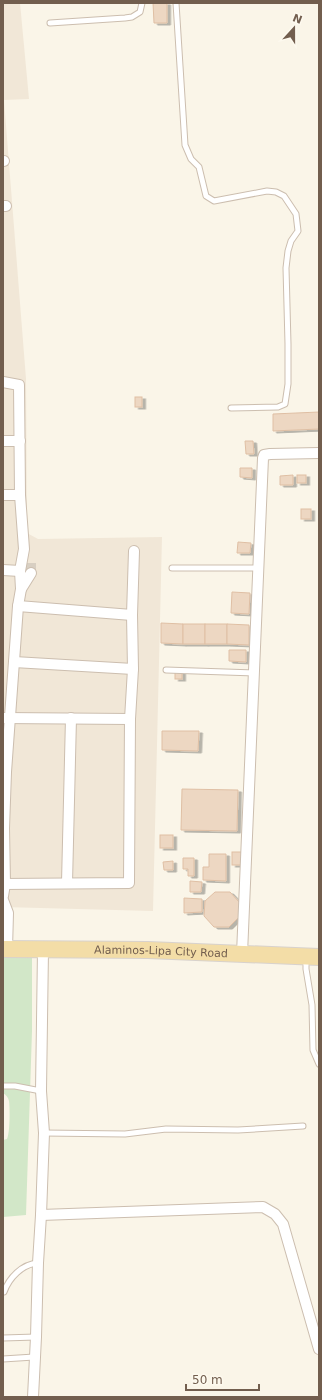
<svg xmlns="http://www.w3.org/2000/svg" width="322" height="1400" font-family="'DejaVu Sans',sans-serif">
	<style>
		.residential { fill: #f1e7d7 }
		.green { fill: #d2e7c8 }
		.building { fill: #edd7c2; stroke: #dfbfa4; filter: url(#shadow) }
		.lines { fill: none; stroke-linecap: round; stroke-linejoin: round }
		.street-tunnel { stroke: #d8cfc2; stroke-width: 10; stroke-dasharray: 10 5; stroke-linecap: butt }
		.lane-casing { stroke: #ccbeaf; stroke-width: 7 }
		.street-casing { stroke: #ccbeaf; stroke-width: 12 }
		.primary-casing { stroke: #d8d2cd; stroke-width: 18 }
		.lane { stroke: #fff; stroke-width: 5 }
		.street { stroke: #fff; stroke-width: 10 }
		.primary { stroke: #f3dda7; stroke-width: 16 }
		.labels { text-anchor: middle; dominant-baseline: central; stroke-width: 3; stroke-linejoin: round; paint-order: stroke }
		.street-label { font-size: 11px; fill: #725e4e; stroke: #fdf9ee }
	</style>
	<defs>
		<filter id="shadow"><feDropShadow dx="3.5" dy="2" stdDeviation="0" flood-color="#0004"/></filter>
	</defs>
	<rect width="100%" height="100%" fill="#faf5e8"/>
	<!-- residential -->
	<path class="residential" d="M3 3H20L29 99 4 100 26 379 27 533 38 539 162 537 153 911 3 907Z"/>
	<!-- green -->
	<path class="green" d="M3 958H32V1031L26 1215 3 1217V1140L7 1139C10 1133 10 1108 9 1101 8 1097 6 1095 3 1093Z"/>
	<!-- building -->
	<g class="building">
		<path d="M153 3H167V23H154Z"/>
		<rect x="135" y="397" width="7" height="10"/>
		<path d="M319 412V429L273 431V414Z"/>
		<path d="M245 441H253L254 454H246Z"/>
		<path d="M240 468H252V478L240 477Z"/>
		<path d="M293 475V485H280V476Z"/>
		<rect x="297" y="475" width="9" height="8"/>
		<rect x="301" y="509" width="10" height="10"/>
		<path d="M238 542 251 543 250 553H237Z"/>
		<path d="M232 592 250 593 249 614 231 613Z"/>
		<path d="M161 623 183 624V644L161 643Z"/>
		<rect x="183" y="624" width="22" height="20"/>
		<rect x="205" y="624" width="22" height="20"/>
		<path d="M227 624 249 625V645L227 644Z"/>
		<path d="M229 650H246V662L229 661Z"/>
		<rect x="175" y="672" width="7" height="7"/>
		<path d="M162 731H199L198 751 162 750Z"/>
		<path d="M182 789 238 790 237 831 181 830Z"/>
		<rect x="160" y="835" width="13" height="13"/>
		<rect x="232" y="852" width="12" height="13"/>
		<path d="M209 854H226V881L203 880V867H209Z"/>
		<path d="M183 858H194V876H188V869H183Z"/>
		<path d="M173 861V870H164L163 862Z"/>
		<path d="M190 881 202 882 201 892H190Z"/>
		<path d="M215 892H230L240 903 239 917 229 927H214L204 916 205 901Z"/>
		<path d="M184 898 202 899V912L184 913Z"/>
	</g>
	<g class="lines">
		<!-- street-tunnel -->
		<path class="street-tunnel" d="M31 573V562"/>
		<defs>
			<g id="lane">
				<path d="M176 3 185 145 191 159 199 167 206 196 214 201 267 191 276 192 284 196 296 214 298 231 291 241 288 251 286 268 288 344V384L285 404 278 407 231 408"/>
				<path d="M50 23 125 18 132 17 140 12 142 3"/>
				<path d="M172 568H259"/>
				<path d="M166 670 255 673"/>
				<path d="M306 959V969L312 1005 313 1050 319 1064"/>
				<path d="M3 1086H15L41 1091"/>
				<path d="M44 1133 125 1134 166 1129 238 1130 303 1126"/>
				<path d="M4 1292C9 1278 22 1264 38 1263"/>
				<path d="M3 1338 36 1337"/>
				<path d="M3 1359 34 1357"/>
			</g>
			<g id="street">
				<path d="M3 161H4"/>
				<path d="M3 206H6"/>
				<path d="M3 382 19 385 20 495 24 549 20 571 21 589 18 606 6 772 4 828 5 884 3 896"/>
				<path d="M3 441H20"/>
				<path d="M3 495H20"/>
				<path d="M3 570 20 571"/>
				<path d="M21 589 31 573"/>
				<path d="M18 606 132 615"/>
				<path d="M14 662 133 669"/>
				<path d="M3 718 130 719"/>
				<path d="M67 883 71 718"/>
				<path d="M3 884 129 883 130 719 133 669 132 615 134 551"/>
				<path d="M3 900 8 913 7 949"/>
				<path d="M242 954 263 458 264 455 270 454 319 453"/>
				<path d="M41 1215 263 1207 275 1214 283 1224 319 1349"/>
				<path d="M33 1397 36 1337 38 1263 41 1215 44 1133 41 1091 43 950"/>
			</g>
			<g id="primary">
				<path id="s1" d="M3 949 148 950 319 957"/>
			</g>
		</defs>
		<!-- lane casing -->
		<use href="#lane" class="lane-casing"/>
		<!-- street casing -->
		<use href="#street" class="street-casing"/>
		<!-- primary casing -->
		<use href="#primary" class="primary-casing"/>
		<!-- lane -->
		<use href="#lane" class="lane"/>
		<!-- street -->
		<use href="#street" class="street"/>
		<!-- primary -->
		<use href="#primary" class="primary"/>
	</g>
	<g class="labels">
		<!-- street labels -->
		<g class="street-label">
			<text stroke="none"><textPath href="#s1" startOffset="158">Alaminos-Lipa City Road</textPath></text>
		</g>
	</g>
	<!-- border -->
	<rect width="322" height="1400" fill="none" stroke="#725e4e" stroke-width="8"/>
	<!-- north arrow -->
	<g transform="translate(294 28) rotate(21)" stroke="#fdf9ee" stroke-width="3" paint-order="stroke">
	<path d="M0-3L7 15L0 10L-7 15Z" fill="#725e4e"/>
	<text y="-6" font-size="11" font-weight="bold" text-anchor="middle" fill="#725e4e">N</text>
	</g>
	<!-- scale -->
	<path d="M186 1384v6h73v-6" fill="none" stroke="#725e4e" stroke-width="2"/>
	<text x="192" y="1384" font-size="12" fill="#725e4e" stroke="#fdf9ee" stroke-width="3" paint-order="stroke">50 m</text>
</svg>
